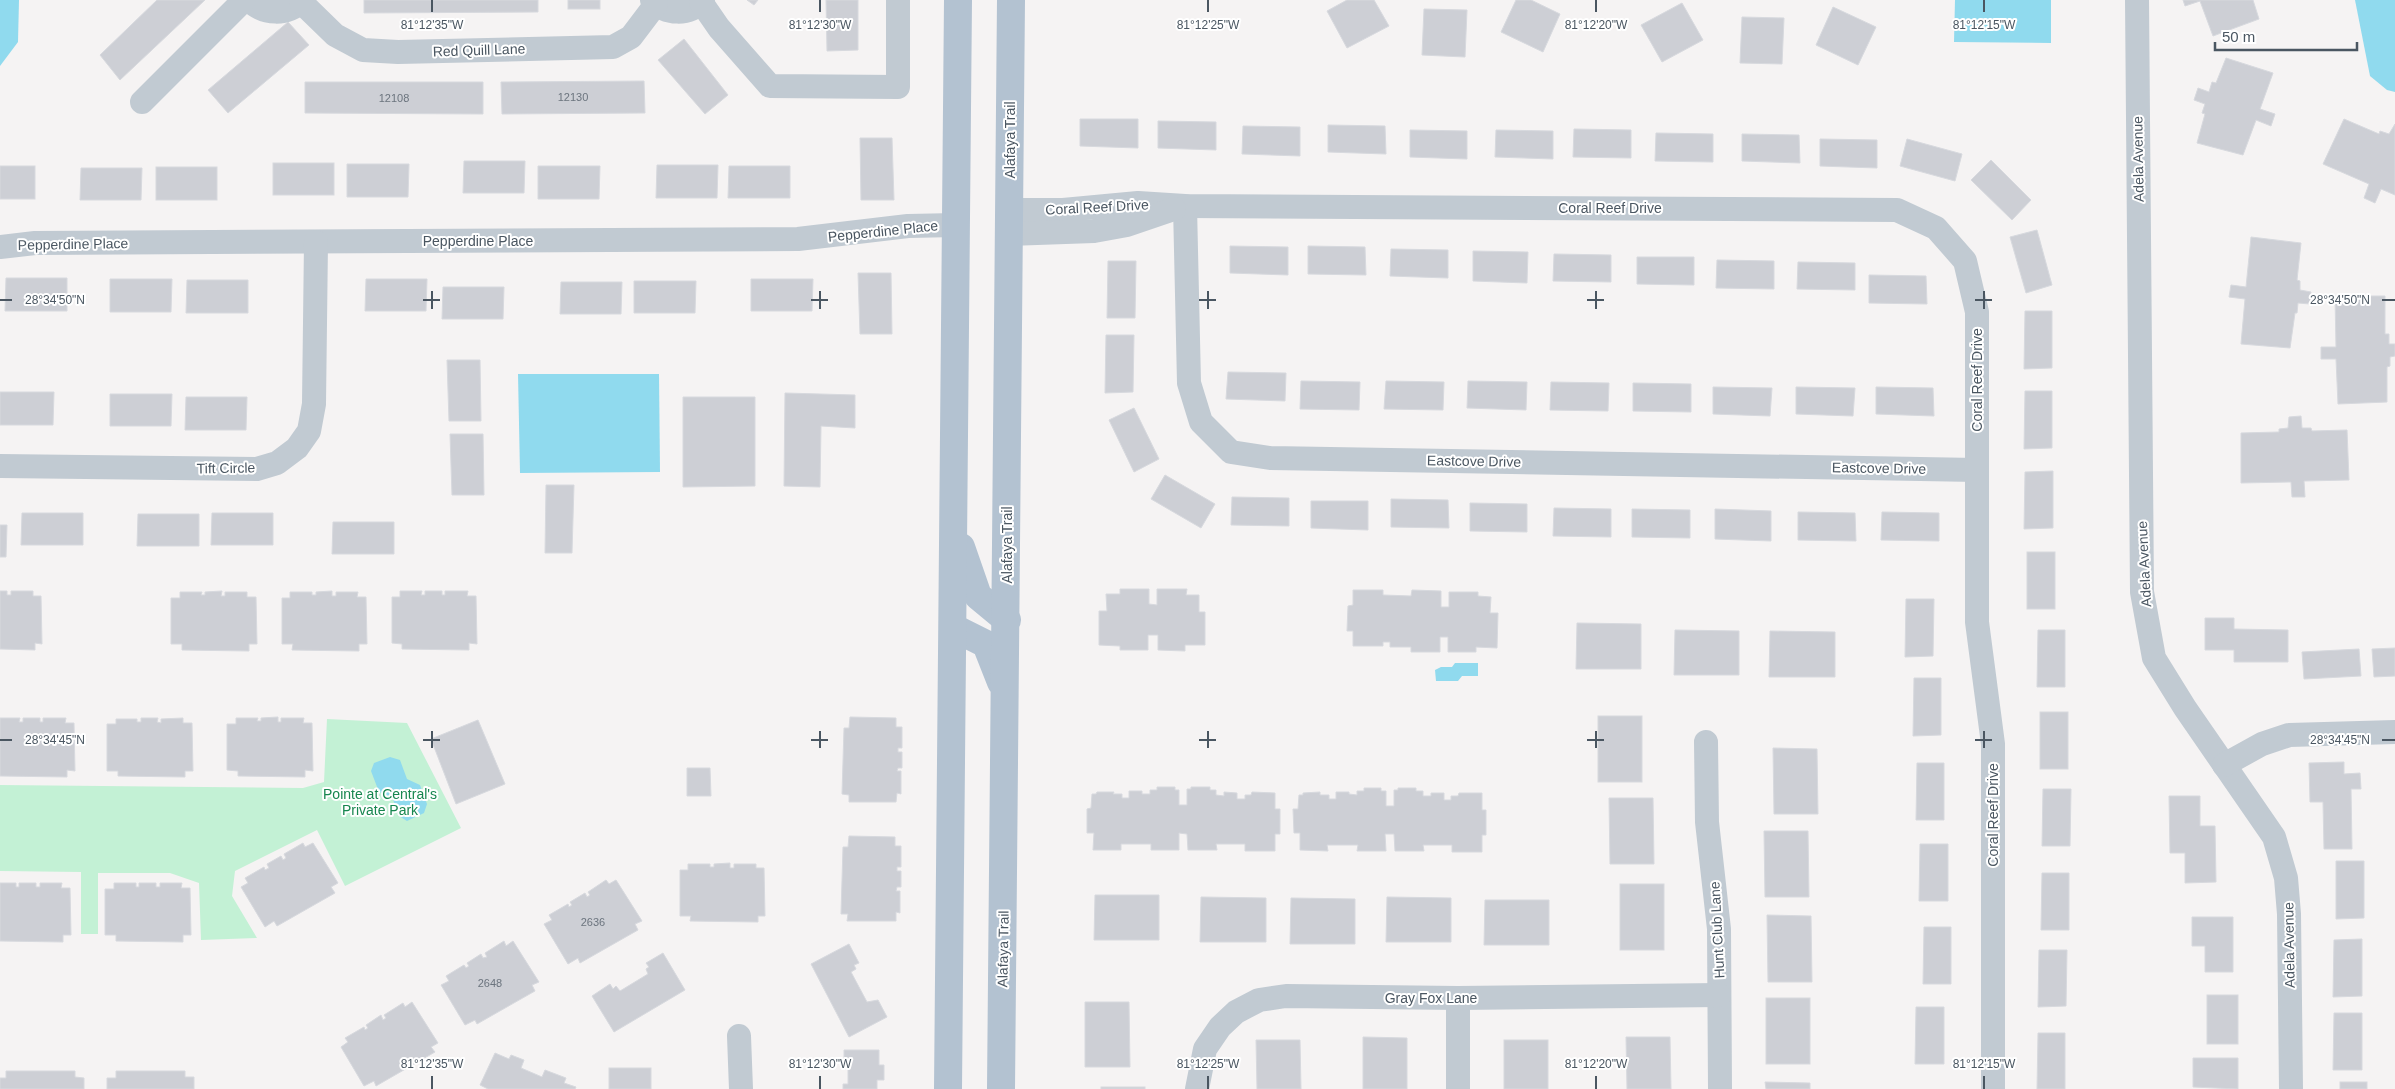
<svg xmlns="http://www.w3.org/2000/svg" width="2395" height="1089" font-family="Helvetica,sans-serif">
	<style>
		.green { fill: #c3f1d5 }
		.water { fill: #90daee }
		.building { fill: #cdcfd5; stroke: #d7d9de }
		.lines { fill: none; stroke-linecap: round; stroke-linejoin: round }
		.minor { stroke: #c1cad2; stroke-width: 24 }
		.major { stroke: #b3c2d1; stroke-width: 28 }
		.ticks { fill: none; stroke: #4a5661; stroke-width: 2 }
		.labels { text-anchor: middle; dominant-baseline: central; stroke-width: 4; stroke-linejoin: round; paint-order: stroke }
		.number-label { font-size: 11px; fill: #6b747e }
		.street-label { font-size: 14px; fill: #4a5661; stroke: #fff }
		.park-label { font-size: 14px; fill: #17864f; stroke: #fff }
		.ticks-label { font-size: 12px; text-anchor: middle; fill: #4a5661; stroke: #fff; stroke-width: 4; stroke-linejoin: round; paint-order: stroke }
	</style>
	<rect width="100%" height="100%" fill="#f5f3f3"/>
	<!-- green -->
	<path class="green" d="M327 719 407 723 461 828 345 886 317 830 235 871 232 896 257 938 201 940 199 883 170 873H98V934H81V872L0 871V785L303 788 324 782Z"/>
	<!-- water -->
	<g class="water">
		<path d="M0 0H19L18 42 0 66Z"/>
		<path d="M1955 0H2051V43L1954 42Z"/>
		<path d="M2355 0H2395V92L2387 90 2370 76Z"/>
		<path d="M518 374H659L660 472 520 473Z"/>
		<path d="M1455 663H1478V676H1462L1458 681H1436L1435 670 1441 667H1452Z"/>
		<path d="M390 757 400 760 407 779 420 785 427 804 424 813 407 821 399 816 392 797 379 792 371 771 374 763Z"/>
	</g>
	<!-- building -->
	<g class="building">
		<path d="M157 0H205L120 80 100 55Z"/>
		<path d="M364 0H538V12L364 13Z"/>
		<rect x="568" y="0" width="32" height="9"/>
		<path d="M747 0H758L754 5Z"/>
		<path d="M826 0H858V50L827 51Z"/>
		<path d="M1347 0H1374L1389 26 1347 48 1327 11Z"/>
		<path d="M1516 0H1531L1560 14 1543 52 1501 32Z"/>
		<path d="M2183 0H2253L2259 19 2213 36 2200 1 2185 6Z"/>
		<path d="M1682 3 1703 40 1662 62 1641 25Z"/>
		<path d="M1833 7 1876 27 1858 65 1816 45Z"/>
		<path d="M1424 9 1467 10 1465 57 1422 55Z"/>
		<path d="M1742 17 1784 18 1782 64 1740 63Z"/>
		<path d="M288 22 309 45 228 113 208 90Z"/>
		<path d="M684 39 728 95 705 114 658 60Z"/>
		<path d="M2226 58 2273 73 2260 109 2275 114 2271 126 2256 120 2243 155 2197 143 2205 114 2202 113 2205 104 2194 100 2198 88 2209 92 2212 82 2216 83Z"/>
		<path d="M644 81 645 113 502 114 501 82Z"/>
		<path d="M305 82H483V114L305 113Z"/>
		<path d="M1080 119H1138V148L1080 146Z"/>
		<path d="M2344 119 2379 134 2380 131 2389 134 2395 124V195L2381 189 2375 203 2364 198 2369 184 2323 164Z"/>
		<path d="M1158 121 1216 122V150L1158 148Z"/>
		<path d="M1328 125 1385 126 1386 154 1328 152Z"/>
		<path d="M1243 126 1300 127V156L1242 154Z"/>
		<path d="M1574 129 1631 130V158L1573 157Z"/>
		<path d="M1410 130 1467 131V159L1410 157Z"/>
		<path d="M1496 130 1553 131V159L1495 157Z"/>
		<path d="M1656 133 1713 134V162L1655 161Z"/>
		<path d="M1742 134 1799 135 1800 163 1742 161Z"/>
		<path d="M860 138H892L894 200H861Z"/>
		<path d="M1820 139 1877 140V168L1820 166Z"/>
		<path d="M1907 139 1962 154 1955 181 1900 166Z"/>
		<path d="M1991 160 2031 200 2012 220 1971 180Z"/>
		<path d="M464 161H525L524 193H463Z"/>
		<rect x="273" y="163" width="61" height="32"/>
		<path d="M347 164H409L408 197H347Z"/>
		<path d="M657 165H718L717 198H656Z"/>
		<rect x="0" y="166" width="35" height="33"/>
		<path d="M538 166H600L599 199H538Z"/>
		<path d="M729 166H790V198H728Z"/>
		<rect x="156" y="167" width="61" height="33"/>
		<path d="M81 168H142L141 200H80Z"/>
		<path d="M2037 230 2052 285 2026 293 2010 237Z"/>
		<path d="M2251 237 2301 243 2297 280 2300 281V290L2311 292 2310 304 2298 303 2297 313H2295L2290 348 2241 344 2245 299 2229 297 2231 285 2246 287Z"/>
		<path d="M1230 246 1288 247V275L1230 273Z"/>
		<path d="M1308 246 1365 247 1366 275 1308 274Z"/>
		<path d="M1391 249 1448 250V278L1390 276Z"/>
		<path d="M1473 251 1528 252 1527 283 1473 281Z"/>
		<path d="M1554 254 1611 255V282L1553 281Z"/>
		<path d="M1637 257H1694V285L1637 284Z"/>
		<path d="M1717 260 1774 261V289L1716 288Z"/>
		<path d="M1108 261H1136L1135 318H1107Z"/>
		<path d="M1798 262 1855 263V290L1797 289Z"/>
		<path d="M858 273H891L892 334H860Z"/>
		<path d="M1869 275 1926 276 1927 304 1869 303Z"/>
		<path d="M6 278H67V311H5Z"/>
		<path d="M110 279H172L171 312H110Z"/>
		<path d="M366 279H427L426 311H365Z"/>
		<path d="M751 279H813L812 311H751Z"/>
		<path d="M187 280H248V313H186Z"/>
		<path d="M634 281H696L695 313H634Z"/>
		<path d="M561 282H622L621 314H560Z"/>
		<path d="M443 287H504L503 319H442Z"/>
		<path d="M2335 296H2385V334H2389V344H2395V356L2390 357V366L2387 367V402L2338 404 2336 359H2321V347H2336Z"/>
		<path d="M2025 311H2052V368L2024 369Z"/>
		<path d="M1106 335H1134L1133 392 1105 393Z"/>
		<path d="M447 360H480L481 421H449Z"/>
		<path d="M1228 372 1286 373 1285 401 1226 399Z"/>
		<path d="M1301 381 1360 382 1359 410 1300 409Z"/>
		<path d="M1386 381 1444 382 1443 410 1384 409Z"/>
		<path d="M1468 381 1527 382 1526 410 1467 408Z"/>
		<path d="M1551 382 1609 383 1608 411 1550 410Z"/>
		<path d="M1633 383 1691 384V412L1633 411Z"/>
		<path d="M1713 387 1772 388 1770 416 1713 414Z"/>
		<path d="M1796 387 1855 388 1853 416 1796 414Z"/>
		<path d="M1876 387 1933 388 1934 416 1876 414Z"/>
		<path d="M2025 391H2052V448L2024 449Z"/>
		<path d="M0 392H54L53 425H0Z"/>
		<path d="M785 393 855 395V428L821 426 820 487 784 486Z"/>
		<path d="M110 394H172L171 426H110Z"/>
		<path d="M186 397H247L246 430H185Z"/>
		<path d="M683 397H755V486L683 487Z"/>
		<path d="M1134 408 1159 459 1134 472 1109 420Z"/>
		<path d="M2301 416 2302 428H2311L2312 431 2347 430 2349 480 2304 481 2305 497H2292L2291 482 2241 483V433L2279 432V429L2288 428 2289 417Z"/>
		<path d="M450 434H483L484 495H452Z"/>
		<path d="M2053 471V528L2024 529 2025 472Z"/>
		<path d="M1165 475 1215 504 1201 528 1151 499Z"/>
		<path d="M546 485H574L572 553H545Z"/>
		<path d="M1232 497 1289 498V526L1231 525Z"/>
		<path d="M1391 499 1448 500 1449 528 1391 527Z"/>
		<path d="M1311 501H1368V530L1311 528Z"/>
		<path d="M1470 503 1527 504V532L1470 531Z"/>
		<path d="M1554 508 1611 509V537L1553 536Z"/>
		<path d="M1632 509 1690 510V538L1632 537Z"/>
		<path d="M1715 509 1771 511V541L1715 539Z"/>
		<path d="M1798 512 1855 513 1856 541 1798 540Z"/>
		<path d="M1882 512 1939 513V541L1881 540Z"/>
		<path d="M22 513H83V545H21Z"/>
		<path d="M212 513H273V545H211Z"/>
		<path d="M138 514H199V546H137Z"/>
		<path d="M333 522H394V554H332Z"/>
		<path d="M0 525H7L6 557H0Z"/>
		<rect x="2027" y="552" width="28" height="57"/>
		<path d="M1120 589H1149V604L1157 605V589H1187L1186 595H1199V612H1205V645H1185V651L1158 650V635H1148V650H1120V646L1099 645V611H1107L1106 594H1120Z"/>
		<path d="M1353 590H1383V595L1411 596 1412 590 1441 591V607H1449V592H1478V596L1491 597 1490 613H1498L1497 648 1476 647V652H1448V637H1440V652H1411V647H1390V642H1383V646H1353V631H1347L1348 606 1353 605Z"/>
		<path d="M0 591H7V595H11V591H33V596H41L42 644 35 643V650L0 649Z"/>
		<path d="M222 591 221 596H225V592H247V597H256L257 644H249V651L182 650V644H171V598H180V592H202L201 595H205V592Z"/>
		<path d="M332 591V596H336V592H358L357 597H366L367 644H359V651L292 650 293 644H282V598H290V592H312V595H316V592Z"/>
		<path d="M400 591H422L421 595H425V591H442V595H445V591H468L467 596H476L477 644 469 643V650L402 649V644L392 643V597H400Z"/>
		<path d="M1906 599H1934L1933 656 1905 657Z"/>
		<path d="M2205 618H2234V629L2288 630V662H2234V650H2205Z"/>
		<path d="M1577 623 1641 624V669H1576Z"/>
		<path d="M1675 630 1739 631V675H1674Z"/>
		<path d="M2038 630H2065V687H2037Z"/>
		<path d="M1770 631 1835 632V677H1769Z"/>
		<path d="M2395 648V676L2374 677 2372 649Z"/>
		<path d="M2359 649 2361 676 2304 679 2302 652Z"/>
		<path d="M1914 678H1941V735L1913 736Z"/>
		<rect x="2040" y="712" width="28" height="57"/>
		<rect x="1598" y="716" width="44" height="66"/>
		<path d="M278 717V722H281V718H304L303 723H312L313 771 305 770V777L238 776V771L227 770V724H236V718H258L257 721H261V718Z"/>
		<path d="M850 717 896 718V727H902V748H898V752H902V768H898L897 771H901V794L897 793 896 802H849V795L842 794 844 728H849Z"/>
		<path d="M0 718H20L19 722H23V718H40V722H43V718H66L65 723H74L75 771 67 770V777L0 776Z"/>
		<path d="M141 718H158L157 722 161 723V719L183 718V723H192L193 771H185V777L118 776V771H107V724H116V719H137V722H141Z"/>
		<path d="M478 720 505 784 456 804 431 739Z"/>
		<path d="M1773 748 1817 749 1818 814H1774Z"/>
		<path d="M2344 762V774L2360 773 2361 789H2351L2352 849H2324L2323 802H2310L2309 763Z"/>
		<path d="M1917 763H1944V820H1916Z"/>
		<path d="M687 768H710L711 796H687Z"/>
		<path d="M1157 787H1175V790H1179V805H1187V789H1191V787H1210V790H1216V795L1224 796V792L1237 793V799H1245V795H1251L1252 792 1275 793V809H1280V834H1275V851H1245V844H1216L1217 850H1188L1187 834 1179 833V850H1151V844H1121V850H1093L1094 833H1087V809L1091 808 1092 794H1096L1097 792H1114L1113 794H1122V798H1129V791H1142V794H1150V790H1157Z"/>
		<path d="M1364 788H1381V791H1386V806H1394V790H1398V788H1416V791H1423V796H1431V793H1444V800H1451V796H1458L1459 793H1482V810H1486V835H1482V852H1452V845H1423L1424 851H1395L1394 834H1385L1386 851H1357L1358 845H1327L1328 851 1300 850V833H1294L1293 809H1298L1299 795H1303V793L1320 792V795H1329V799H1336V792H1349V794L1357 795V791H1364Z"/>
		<path d="M2043 789H2071L2070 846H2042Z"/>
		<path d="M2169 796H2200V826H2215L2216 882 2185 883V853H2170Z"/>
		<path d="M1609 798H1653L1654 864H1610Z"/>
		<path d="M1764 831H1808L1809 897H1765Z"/>
		<path d="M849 836 895 837V846H901V867H897V871H901V887H897L896 891H900V913L896 912V921H847L848 914H841L843 847H848Z"/>
		<path d="M303 843 305 847 313 843 338 883 331 887 335 893 277 926 274 921 265 927 241 887 248 883 245 878 264 867 265 870 269 868 267 864 281 856 283 860 286 858 284 854Z"/>
		<path d="M1920 844H1948V901H1919Z"/>
		<path d="M2336 861H2364V918L2336 919Z"/>
		<path d="M730 863V868H734V864H756V868H764L765 916H758V922L690 921 691 916H680V870H688V864H710V867H714V864Z"/>
		<path d="M2042 873H2069V930H2041Z"/>
		<path d="M606 880 609 884 616 880 642 921 635 924 638 930 580 963 578 958 568 964 544 924 552 920 549 915 568 904 569 907 572 905 570 902 585 893 587 897 590 895 588 892Z"/>
		<path d="M0 883H16V887H19V883H36V887H40V883H62L61 888H70L71 935H63V942L0 941Z"/>
		<path d="M114 883H136V887H139V883H156V887H160V883H182L181 888H190L191 935H183V942L116 941V935H105V889H114Z"/>
		<rect x="1620" y="884" width="44" height="66"/>
		<path d="M1095 895H1159V940H1094Z"/>
		<path d="M1201 897 1266 898V942H1200Z"/>
		<path d="M1387 897 1451 898V942H1386Z"/>
		<path d="M1291 898 1355 899V944H1290Z"/>
		<path d="M1485 900H1549V945H1484Z"/>
		<path d="M1767 915 1811 916 1812 982H1768Z"/>
		<path d="M2192 917H2233V972H2205V946H2192Z"/>
		<path d="M1924 927H1951V984H1923Z"/>
		<path d="M2362 939V996L2333 997 2334 940Z"/>
		<path d="M504 941 506 946 513 941 539 982 532 985 535 991 477 1024 475 1020 465 1025 441 985 449 981 446 976 464 965 466 968 469 966 467 963 481 954 483 958 487 957 485 953Z"/>
		<path d="M849 944 859 963 854 965 856 969 851 972 867 1002 878 1000 887 1017 849 1037 811 964Z"/>
		<path d="M2039 950H2067L2066 1006 2038 1007Z"/>
		<path d="M663 953 685 990 614 1032 592 996 610 984 613 989 616 986 620 991 648 974 646 969 649 967 646 963Z"/>
		<rect x="2207" y="995" width="31" height="49"/>
		<rect x="1766" y="998" width="44" height="66"/>
		<path d="M412 1002 438 1043 431 1047 435 1052 376 1086 374 1081 364 1086 341 1047 348 1042 345 1038 364 1027 365 1030 368 1028 366 1025 381 1015 383 1020 386 1018 384 1015 403 1003 405 1007Z"/>
		<path d="M1085 1002H1129L1130 1067H1085Z"/>
		<path d="M1916 1007H1944V1064H1915Z"/>
		<path d="M2334 1013H2362V1070H2333Z"/>
		<path d="M2038 1033H2065V1089H2037Z"/>
		<path d="M1363 1037 1407 1038V1089H1363Z"/>
		<path d="M1626 1037H1670L1671 1089H1627Z"/>
		<path d="M1256 1040H1300L1301 1089H1257Z"/>
		<rect x="1504" y="1040" width="44" height="49"/>
		<path d="M844 1050H879V1065H884V1080H877V1089H843V1084H848V1065L844 1066Z"/>
		<path d="M495 1053 509 1059 511 1055 524 1060 521 1068 542 1077 545 1070 566 1078 564 1083 576 1087 575 1089H488L480 1085Z"/>
		<path d="M2193 1058H2238V1089L2193 1087Z"/>
		<rect x="609" y="1068" width="42" height="21"/>
		<path d="M6 1071H75V1077L84 1078V1089H0V1078H6Z"/>
		<path d="M116 1071H185V1077H194V1089H107V1078H116Z"/>
		<path d="M1765 1082 1810 1083V1089H1766Z"/>
		<rect x="2340" y="1082" width="27" height="7"/>
		<rect x="1101" y="1087" width="44" height="2"/>
	</g>
	<g class="lines">
		<!-- minor -->
		<g class="minor">
			<path d="M249 0C264 15 287 16 303 0"/>
			<path d="M652 0C666 15 689 16 703 0"/>
			<path d="M2137 0 2142 592 2154 658 2185 708 2274 837 2286 878 2289 914 2291 1089"/>
			<path d="M301 2 335 35 363 50 398 52 613 47 631 37 656 4"/>
			<path d="M701 2 719 28 770 86 898 87V0"/>
			<path d="M142 102 244 0"/>
			<path d="M1185 206 1189 383 1201 422 1231 452 1270 458 1977 470"/>
			<path d="M1009 210H1063L1138 203 1185 206 1897 210 1936 228 1965 261 1977 312V622L1993 744V1089"/>
			<path d="M1009 234 1094 231 1127 225 1174 209"/>
			<path d="M0 247 35 243 798 239 908 226 956 225"/>
			<path d="M0 466 257 469 277 463 297 448 309 431 314 404 316 242"/>
			<path d="M1706 742 1707 822 1719 929 1720 1089"/>
			<path d="M2224 765 2262 744 2289 735 2395 732"/>
			<path d="M1458 998V1089"/>
			<path d="M739 1036 741 1089"/>
			<path d="M1197 1089 1205 1049 1220 1027 1236 1012 1259 1000 1286 996 1458 998 1719 995"/>
		</g>
		<!-- major -->
		<g class="major">
			<path d="M961 547 978 596 1007 620"/>
			<path d="M954 628 986 644 1001 682"/>
			<path d="M948 1089 958 0"/>
			<path d="M1001 1089 1011 0"/>
		</g>
	</g>
	<!-- ticks -->
	<path class="ticks" d="M432 0V12M820 0V12M1208 0V12M1596 0V12M1984 0V12M432 291V309M820 291V309M1208 291V309M1596 291V309M1984 291V309M0 300H12M423 300H440M811 300H828M1199 300H1216M1587 300H1604M1975 300H1992M2382 300H2395M432 731V748M820 731V748M1208 731V748M1596 731V748M1984 731V748M0 740H12M423 740H440M811 740H828M1199 740H1216M1587 740H1604M1975 740H1992M2382 740H2395M432 1076V1089M820 1076V1089M1208 1076V1089M1596 1076V1089M1984 1076V1089"/>
	<g class="labels">
		<!-- number labels -->
		<g class="number-label">
			<text x="573" y="97">12130</text>
			<text x="394" y="98">12108</text>
			<text x="593" y="922">2636</text>
			<text x="490" y="983">2648</text>
		</g>
		<!-- street labels -->
		<g class="street-label">
			<text transform="translate(479 50) rotate(-2)">Red Quill Lane</text>
			<text transform="translate(1010 140) rotate(-90)">Alafaya Trail</text>
			<text transform="translate(2138 159) rotate(-91)">Adela Avenue</text>
			<text transform="translate(1097 207) rotate(-3)">Coral Reef Drive</text>
			<text x="1610" y="208">Coral Reef Drive</text>
			<text transform="translate(883 231) rotate(-6)">Pepperdine Place</text>
			<text x="478" y="241">Pepperdine Place</text>
			<text transform="translate(73 244) rotate(-1)">Pepperdine Place</text>
			<text transform="translate(1977 380) rotate(-90)">Coral Reef Drive</text>
			<text transform="translate(1474 461) rotate(1)">Eastcove Drive</text>
			<text transform="translate(226 468) rotate(-1)">Tift Circle</text>
			<text transform="translate(1879 468) rotate(1)">Eastcove Drive</text>
			<text transform="translate(1007 545) rotate(-90)">Alafaya Trail</text>
			<text transform="translate(2144 564) rotate(-93)">Adela Avenue</text>
			<text transform="translate(1993 815) rotate(-90)">Coral Reef Drive</text>
			<text transform="translate(1717 930) rotate(-93)">Hunt Club Lane</text>
			<text transform="translate(2289 945) rotate(-91)">Adela Avenue</text>
			<text transform="translate(1003 949) rotate(-89)">Alafaya Trail</text>
			<text x="1431" y="998">Gray Fox Lane</text>
		</g>
		<!-- park labels -->
		<g class="park-label">
			<text x="380" y="794">Pointe at Central's<tspan x="380" dy="16">Private Park</tspan></text>
		</g>
	</g>
	<g class="ticks-label">
		<text x="432" y="29">81°12'35"W</text>
		<text x="820" y="29">81°12'30"W</text>
		<text x="1208" y="29">81°12'25"W</text>
		<text x="1596" y="29">81°12'20"W</text>
		<text x="1984" y="29">81°12'15"W</text>
		<text x="55" y="304">28°34'50"N</text>
		<text x="2340" y="304">28°34'50"N</text>
		<text x="55" y="744">28°34'45"N</text>
		<text x="2340" y="744">28°34'45"N</text>
		<text x="432" y="1068">81°12'35"W</text>
		<text x="820" y="1068">81°12'30"W</text>
		<text x="1208" y="1068">81°12'25"W</text>
		<text x="1596" y="1068">81°12'20"W</text>
		<text x="1984" y="1068">81°12'15"W</text>
	</g>
	<!-- scale -->
	<path d="M2215 42v8h142v-8" fill="none" stroke="#4a5661" stroke-width="2.5"/>
	<text x="2222" y="42" font-size="15" fill="#4a5661" stroke="#ffffff" stroke-width="4" paint-order="stroke">50 m</text>
</svg>
